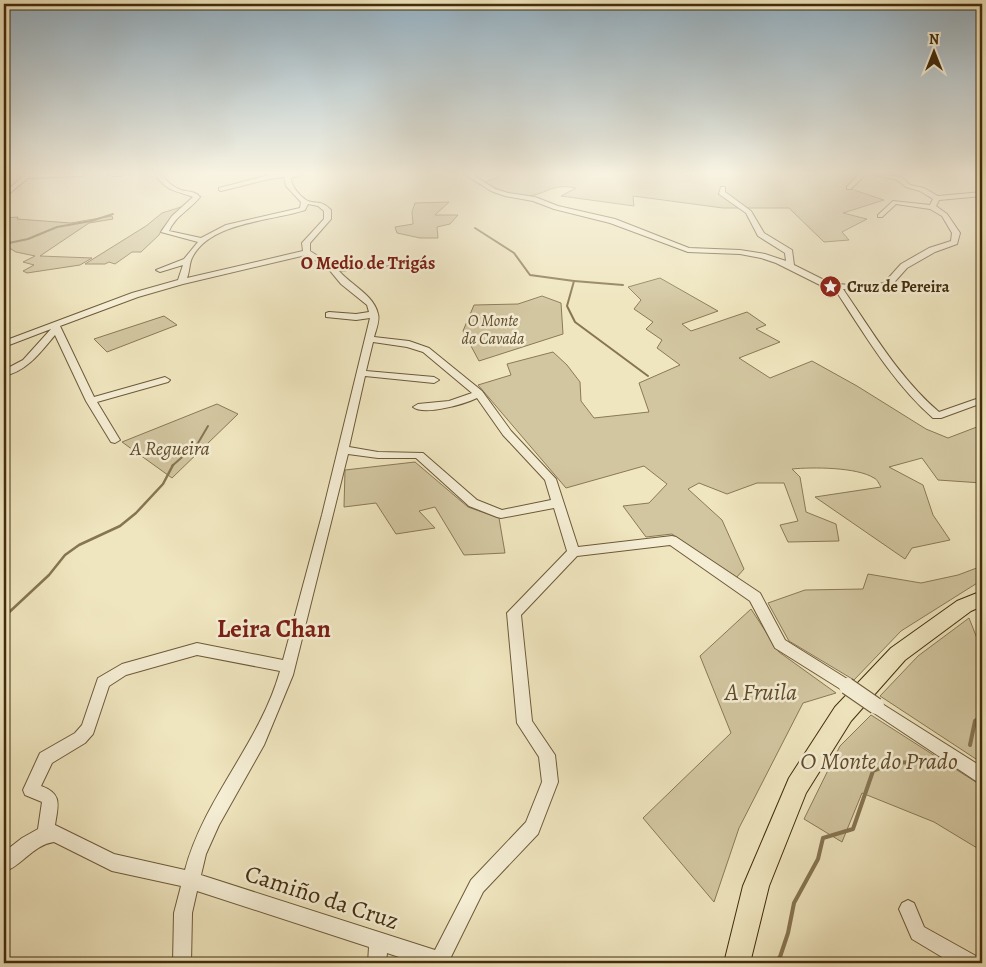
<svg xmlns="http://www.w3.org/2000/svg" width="986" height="967" font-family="Alegreya,serif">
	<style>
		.green { fill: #d2c6a0; stroke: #8a7956 }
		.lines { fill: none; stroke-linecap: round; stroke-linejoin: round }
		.stream-far2 { stroke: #867552; stroke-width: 2 }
		.stream-far1 { stroke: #867552; stroke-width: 2.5 }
		.stream { stroke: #867552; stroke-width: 4 }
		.minor-casing { stroke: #6d5a38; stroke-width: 2 }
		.highway-casing { stroke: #422c0c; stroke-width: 2 }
		.minor { fill: #f5eed5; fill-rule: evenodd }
		.highway { fill: #efe5be; fill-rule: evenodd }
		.minor-bridge-casing { stroke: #6d5a38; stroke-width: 18; stroke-linecap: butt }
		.minor-bridge { stroke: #f5eed5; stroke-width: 16 }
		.labels { text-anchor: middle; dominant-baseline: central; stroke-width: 5; stroke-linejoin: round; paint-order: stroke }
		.far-poi-label { font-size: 16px; font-weight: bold; fill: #422c0c; stroke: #f5eed5; text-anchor: start }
		.far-park-label { font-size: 16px; font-style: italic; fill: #5f4b2a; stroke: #f5eed5 }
		.far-neighbourhood-label { font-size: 18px; font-weight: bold; fill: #7a1f14; stroke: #f5eed5 }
		.park-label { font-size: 20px; font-style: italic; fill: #5f4b2a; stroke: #f5eed5 }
		.near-park-label { font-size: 24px; font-style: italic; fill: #5f4b2a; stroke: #f5eed5 }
		.near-street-label { font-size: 24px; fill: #422c0c; stroke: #f5eed5 }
		.near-neighbourhood-label { font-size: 25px; font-weight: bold; fill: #7a1f14; stroke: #f5eed5 }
	</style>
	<rect width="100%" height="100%" fill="#efe5be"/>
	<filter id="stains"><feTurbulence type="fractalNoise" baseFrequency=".004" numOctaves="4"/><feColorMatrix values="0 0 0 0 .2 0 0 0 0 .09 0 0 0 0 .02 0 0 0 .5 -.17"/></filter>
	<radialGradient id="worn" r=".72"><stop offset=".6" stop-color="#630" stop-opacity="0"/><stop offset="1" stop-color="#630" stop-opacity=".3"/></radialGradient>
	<!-- green -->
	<g class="green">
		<path d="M493 174H859L848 188 884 200 843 213 867 219 842 232 849 240 824 242 789 208H723L633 196 634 206 561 196 576 188C553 183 550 192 530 196 515 199 497 188 484 182L499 177Z"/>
		<path d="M449 202 435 215H458L450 224 437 227 438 238H420L397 233 395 227 413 224 412 212 415 203Z"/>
		<path d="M181 207 162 229 159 235 141 252H132L115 264 109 262 105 264H85L146 226 162 213Z"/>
		<path d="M112 216 113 219 89 223 40 256 92 258 80 265 27 273 23 271 34 265 23 262 35 256 16 252 9 248 4 249V218L18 217 17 219 71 223Z"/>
		<path d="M660 278 718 311 682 324 691 331 747 312 766 325 756 329 780 342 739 358 770 378 812 361 857 386 926 429 948 438 982 425V483L938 480 922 458 889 467 923 485 933 515 950 540 912 548 905 559 815 497 881 487C879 484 877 479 874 478 857 467 812 467 792 469L800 477 806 512 836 524 839 541 788 542 780 525 798 521 784 483H757L727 494 699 483 688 489 722 520 744 569 736 578 672 534 646 537 623 506 649 503 667 484 644 466 566 488 478 385 511 375 507 364 553 352 567 365 580 382 581 401 594 418 649 412 639 383 680 365 657 348 662 340 646 329 653 322 634 309 641 300 628 287Z"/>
		<path d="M542 296 561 303 563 334 479 361 463 331 474 305 518 304Z"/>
		<path d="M164 316 177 325 107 352 94 339Z"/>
		<path d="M217 404 238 414 172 478 122 442Z"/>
		<path d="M415 462 468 507 499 518 505 553 464 555 435 507 419 511 435 528 396 534 376 503 344 507 345 470Z"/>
		<path d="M982 566V580L901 631 854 680 789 641 768 603 805 590 863 589 868 574 921 583 958 575Z"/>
		<path d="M751 609 779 652 836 693 803 703 739 828 714 902 643 818 731 733 700 656Z"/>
		<path d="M969 618 982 651V763L880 696 918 656Z"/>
		<path d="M871 715 982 786V851L934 822 862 793 842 842 804 819 840 746Z"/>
	</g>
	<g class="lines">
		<!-- stream-far2 -->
		<g class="stream-far2">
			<path d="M475 228 514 253 530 275 574 281 567 306 575 322 648 376"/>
			<path d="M4 244 28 239 57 227 91 221 113 214"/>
			<path d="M574 281 623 285"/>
			<path d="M172 466 198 443 208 426"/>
		</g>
		<!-- stream-far1 -->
		<path class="stream-far1" d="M4 617 49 575 65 555 79 545 120 526 136 513 163 484 173 465"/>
		<!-- stream -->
		<g class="stream">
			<path d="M970 745 975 721 982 716"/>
			<path d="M773 963 780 957 788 933 794 903 818 859 823 838 853 829 873 771 893 763 913 762"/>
		</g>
		<defs>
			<g id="minor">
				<path d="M17 174H85L82 176 28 178 4 198V193L22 177Z"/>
				<path d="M107 174H125C121 177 111 177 107 174Z"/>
				<path d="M155 174H161C166 181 173 187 181 190 189 192 195 191 200 197 191 209 175 216 169 231L201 238 226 225 300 208 301 202 286 186 284 177 269 179 221 191 219 190V188L269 175 304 174 291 178C291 186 299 195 306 200 315 205 321 199 331 210V219L310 243V251L335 267 406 259V263L400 264 339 271C351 285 374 295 378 314 380 320 376 330 374 337L409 341 429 348 482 391 511 431 556 479 578 547 672 536 676 537 760 593 785 640 852 682 854 686 852 690 847 692 842 690 775 648 750 601 670 545 577 556 521 615 532 721 555 755 558 782 538 834 483 892 448 963H417L387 953 386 963H368L369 947 197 891 192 913 191 963H173L174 913 181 886 112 871 54 842C33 845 23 865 4 872V852L22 838 38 829 42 802 25 795 23 790 40 753 75 733 82 725 98 678 122 664 197 643 283 660 322 515 370 318 356 320 326 317V313L329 312 356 314 369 312 367 305 341 284 327 267 306 255 183 284 138 297 60 326 94 397 165 377 170 380 168 382 97 402 120 440 115 443 111 442 86 401 55 335C40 353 27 371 4 376V370L23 360 51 329 4 347V341L132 293 178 280 183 265 160 272 156 270 184 259 198 242 161 232 172 216 193 197C175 190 167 192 155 174ZM308 204 318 206 324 211V219L302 243 303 251 187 278C190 271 189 262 193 256 212 222 272 221 305 210ZM373 342 407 347 423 352 472 393 449 401 418 404 413 407C424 416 465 404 477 398L503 435 545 480 551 500 502 510 477 500 423 453 378 452 349 447 365 376 434 383 439 380 434 377 366 371ZM348 454 378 458H416L469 506 497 517 501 518 554 508 567 551 507 613 517 723 539 757 542 782 526 822 471 880 435 950 201 875 206 854 219 825 264 745 293 675ZM197 655 280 671C260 743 204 798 185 870L114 854 55 825C58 805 63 794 41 786L52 763 85 743 93 734 109 686 126 675Z"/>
				<path d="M464 174H472L495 189 508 193 535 197 558 206 615 219 689 248 740 250 765 254 786 261 785 253 758 236 746 213 719 194 721 187H725V192L751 211 764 233 792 250 794 265 826 281 837 284 864 286 884 283 901 264 929 248 951 241 952 233 942 216 930 209 896 204 882 217H878V215L893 201 930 205 933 199 920 191 906 187 897 180 871 174 901 177 910 185 924 188 938 196 982 192V196L939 200 936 206 947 214 960 233 957 244 935 252 907 268 890 287 864 290 843 289C872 331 899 378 939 412L982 397V403L941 418H933C892 382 864 333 834 288L820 285 776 263 761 258 740 254 688 252 610 223 554 209 533 201 505 196 491 191Z"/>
				<path d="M859 174H866L851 189H847V187Z"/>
				<path d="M876 700 982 767V783L976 781 871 711 869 706 871 701Z"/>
				<path d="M908 900 914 903 924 927 976 956 978 963H952L912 939 899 909 902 903Z"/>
			</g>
			<path id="highway" d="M982 591V606L971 611 905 660 851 721 806 793 769 886 750 963H724L743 886 789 778 835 707 891 648 957 601Z"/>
		</defs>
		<!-- minor casing -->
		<use href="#minor" class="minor-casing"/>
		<!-- highway casing -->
		<use href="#highway" class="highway-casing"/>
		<!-- minor -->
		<use href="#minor" class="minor"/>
		<!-- highway -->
		<use href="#highway" class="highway"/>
		<defs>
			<path id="minor-bridge" d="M847 686 876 706"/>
		</defs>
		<!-- minor-bridge casing -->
		<use href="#minor-bridge" class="minor-bridge-casing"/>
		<!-- minor-bridge -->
		<use href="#minor-bridge" class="minor-bridge"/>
	</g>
	<!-- sky -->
	<linearGradient id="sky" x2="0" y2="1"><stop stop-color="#93aebf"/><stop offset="0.56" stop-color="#f8f3e2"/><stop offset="1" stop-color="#f8f3e2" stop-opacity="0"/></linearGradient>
	<rect width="986" height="309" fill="url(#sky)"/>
	<!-- icons -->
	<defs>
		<symbol id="sight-disc" viewBox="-11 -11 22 22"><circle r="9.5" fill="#8f2418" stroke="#f5eed5"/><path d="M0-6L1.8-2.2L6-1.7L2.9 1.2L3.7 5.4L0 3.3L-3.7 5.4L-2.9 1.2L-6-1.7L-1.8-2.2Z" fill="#fff"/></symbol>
	</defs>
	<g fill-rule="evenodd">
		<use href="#sight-disc" x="818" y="274" width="25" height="25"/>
	</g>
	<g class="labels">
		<!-- far-poi labels -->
		<g class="far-poi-label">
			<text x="847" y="287">Cruz de Pereira</text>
		</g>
		<!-- far-park labels -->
		<g class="far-park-label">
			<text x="493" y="321">O Monte<tspan x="493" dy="18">da Cavada</tspan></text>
		</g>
		<!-- far-neighbourhood labels -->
		<g class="far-neighbourhood-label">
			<text x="368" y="263">O Medio de Trigás</text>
		</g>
		<!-- park labels -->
		<g class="park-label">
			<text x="170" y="448">A Regueira</text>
		</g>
		<!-- near-park labels -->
		<g class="near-park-label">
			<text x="761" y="692">A Fruila</text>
			<text x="879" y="761">O Monte do Prado</text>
		</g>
		<!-- near-street labels -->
		<g class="near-street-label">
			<text transform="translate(322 897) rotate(18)">Camiño da Cruz</text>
		</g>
		<!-- near-neighbourhood labels -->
		<g class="near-neighbourhood-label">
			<text x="274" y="629">Leira Chan</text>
		</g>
	</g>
	<!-- margin -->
	<rect width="986" height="967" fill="none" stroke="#efe5be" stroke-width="20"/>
	<rect x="5" y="5" width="976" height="957" fill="none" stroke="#422c0c" stroke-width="2.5"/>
	<rect x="10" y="10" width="966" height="947" fill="none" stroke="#422c0c"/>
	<!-- north arrow -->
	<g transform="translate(934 52)" stroke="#f5eed5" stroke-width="4" paint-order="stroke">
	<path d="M0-4L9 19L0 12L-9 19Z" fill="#422c0c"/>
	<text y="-8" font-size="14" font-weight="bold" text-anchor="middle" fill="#422c0c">N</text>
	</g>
	<rect width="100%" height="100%" filter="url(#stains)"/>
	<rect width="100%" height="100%" fill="url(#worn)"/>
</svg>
